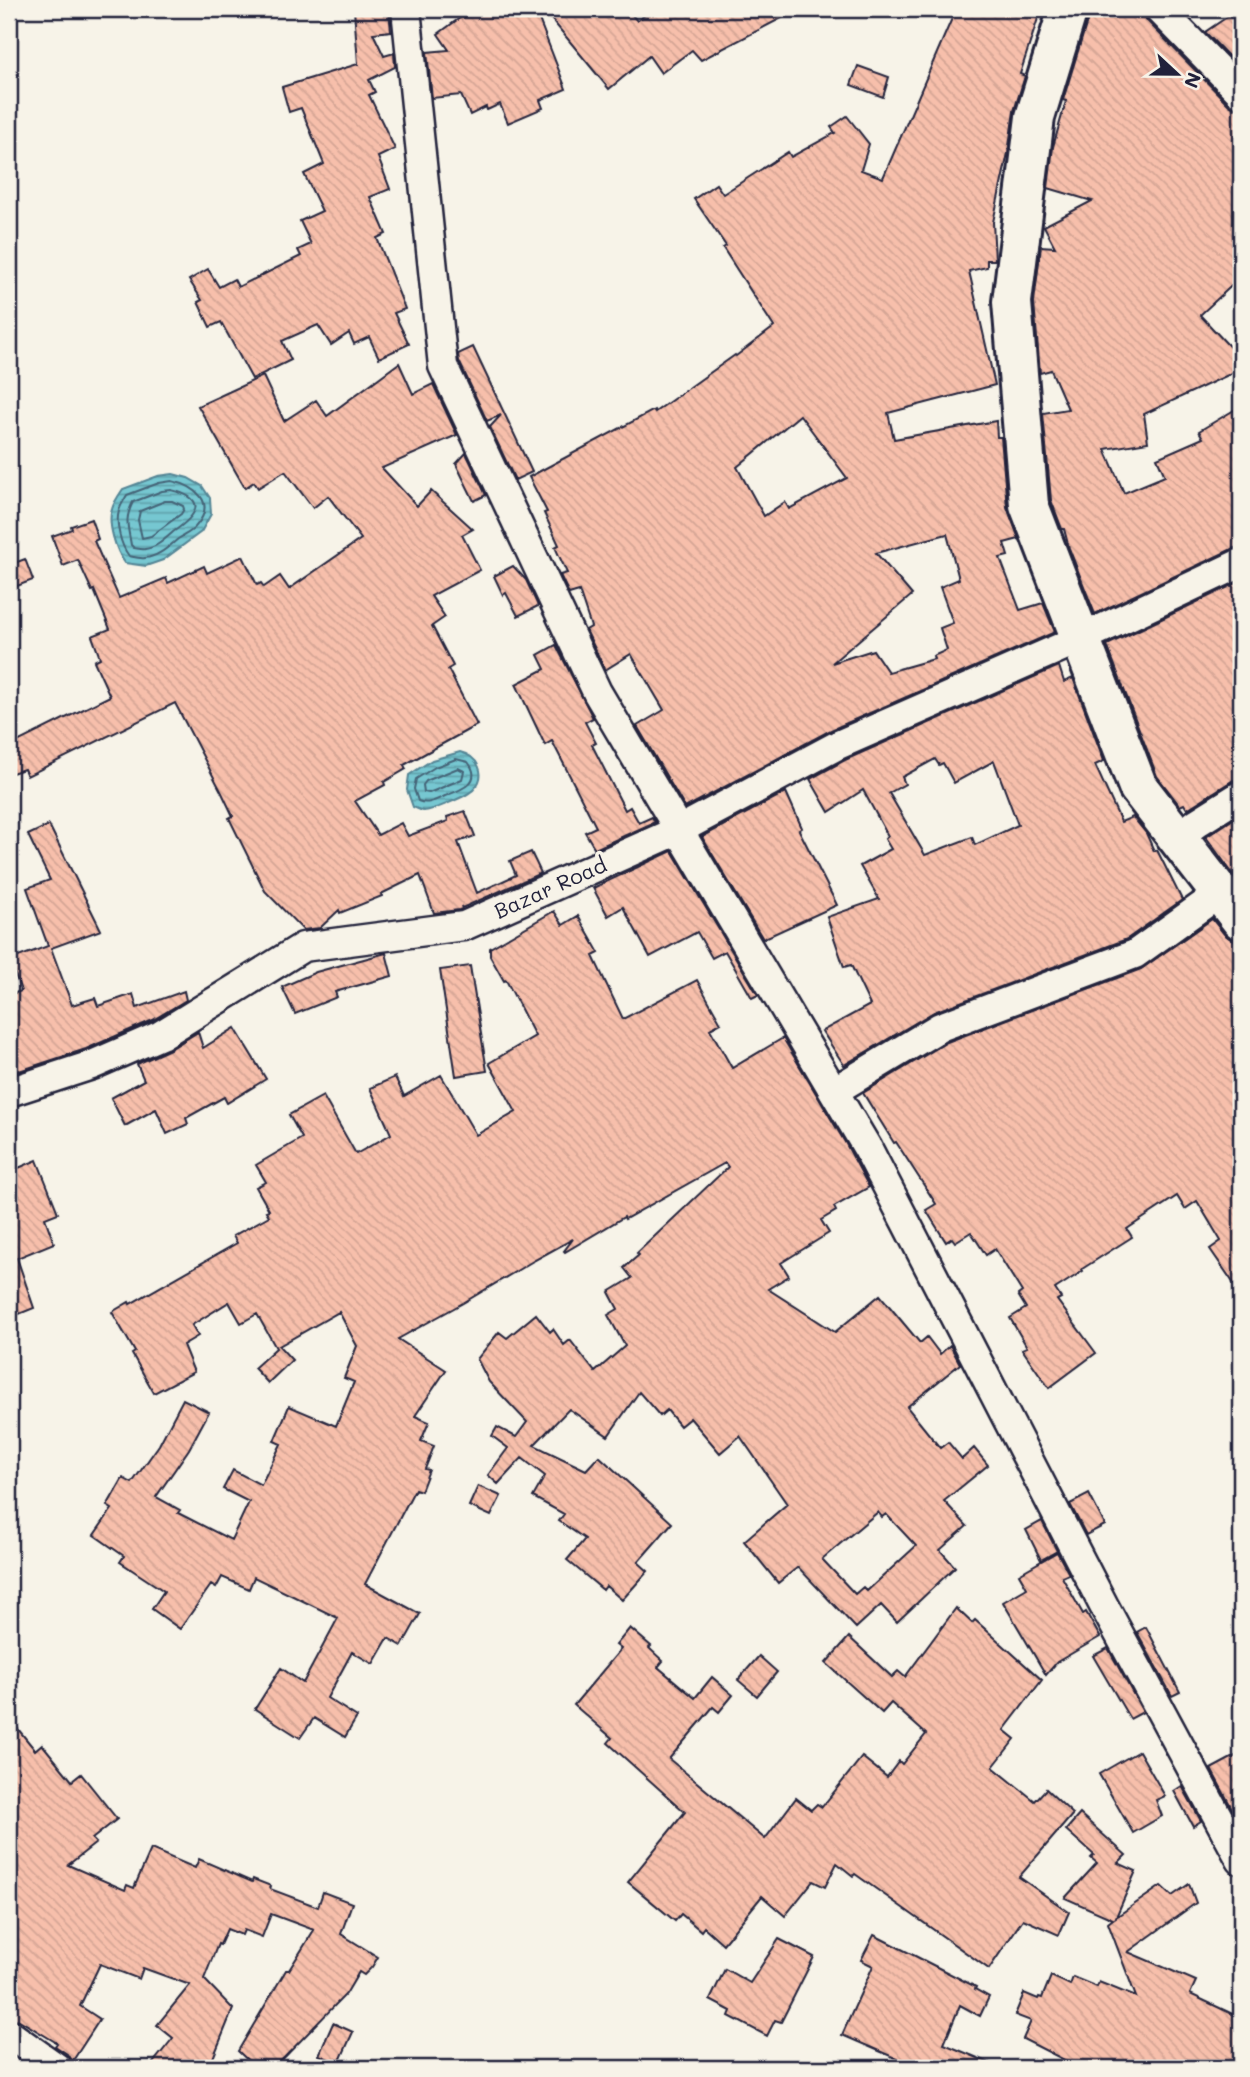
<svg xmlns="http://www.w3.org/2000/svg" width="1250" height="2077" font-family="Mali,sans-serif">
	<style>
		.water { fill: url(#water-rules); stroke: #548595; stroke-width: 2 }
		.lines { fill: none; stroke-linecap: round; stroke-linejoin: round }
		.shore { stroke: #446477; stroke-width: 2 }
		.building { fill: url(#building-back-hatch); stroke: #22223b; stroke-width: 2; fill-rule: evenodd }
		.minor-casing { stroke: #22223b; stroke-width: 33 }
		.highway-casing { stroke: #22223b; stroke-width: 44 }
		.minor { stroke: #f7f3e8; stroke-width: 28 }
		.highway { stroke: #f7f3e8; stroke-width: 38 }
		.labels { text-anchor: middle; dominant-baseline: central; stroke-width: 7; stroke-linejoin: round; paint-order: stroke }
		.street-label { font-size: 21px; fill: #22223b; stroke: #f7f3e8 }
	</style>
	<defs>
		<pattern id="water-rules" width="6" height="5" patternUnits="userSpaceOnUse" patternTransform="scale(1.75)"><rect width="6" height="5" fill="#76c7d1"/><path d="M0 2.5h6" fill="none" stroke="#60a1ab"/></pattern>
		<pattern id="building-back-hatch" width="6" height="6" patternUnits="userSpaceOnUse" patternTransform="scale(1.75)"><rect width="6" height="6" fill="#f7bfab"/><path d="M-1 5l2 2M0 0l6 6M5-1l2 2" fill="none" stroke="#d3a494"/></pattern>
	</defs>
	<rect width="100%" height="100%" fill="#f7f3e8"/>
	<filter id="ink" filterUnits="userSpaceOnUse"><feTurbulence type="fractalNoise" baseFrequency=".0143" numOctaves="2"/><feDisplacementMap in="SourceGraphic" scale="14" xChannelSelector="R" yChannelSelector="G"/><feConvolveMatrix kernelMatrix="1 2 1 2 8 2 1 2 1" color-interpolation-filters="sRGB"/></filter>
	<g filter="url(#ink)">
		<!-- water -->
		<g class="water">
			<path d="M173 474 188 478 202 486 210 498 211 514 201 532 163 560 146 566 125 563C116 551 107 524 112 509 114 502 119 495 123 489L158 476Z"/>
			<path d="M460 752C477 756 488 774 474 789 468 796 432 811 423 811 419 810 416 808 413 807L407 790 409 775 432 760Z"/>
		</g>
		<g class="lines">
			<!-- shore -->
			<g class="shore">
				<path d="M172 481C195 486 217 502 196 526 192 532 184 535 178 539 168 547 158 557 145 558 140 559 134 557 129 556 121 546 115 524 119 511 120 506 124 500 127 495L159 483Z"/>
				<path d="M171 490C210 499 196 516 173 532 165 539 156 548 145 549 142 550 136 548 134 548L131 545C128 526 124 520 133 502L162 491Z"/>
				<path d="M165 501H172L183 506 184 509 181 514 151 536 142 538 138 520 140 511Z"/>
				<path d="M456 759 468 762C484 782 461 790 445 796 436 800 428 805 418 801L414 789 416 779 435 767Z"/>
				<path d="M458 768 464 771 462 779 429 793 424 792 423 785 426 781Z"/>
			</g>
		</g>
		<!-- building -->
		<g class="building">
			<path d="M354 9H378V12L389 11 391 31 373 33 384 56 394 53 395 67 369 80 375 92 369 95 395 149 378 157 390 189 370 197 386 234 377 238 405 309 394 313 409 344 379 358 369 337 354 344 349 333 331 345 318 325 282 341 291 360 252 379 221 322 210 327 198 302 202 300 189 280 208 269 219 287 234 279 238 287 301 256 298 250 311 244 300 221 322 211 304 174 324 164 301 108 289 112 282 87 358 64Z"/>
			<path d="M472 9H535L566 89 540 100 543 108 508 123 500 104 487 110 486 107 470 115 461 95 432 98 427 52 449 50 438 34Z"/>
			<path d="M543 9H627L637 21 653 9H799L701 60 692 50 661 73 649 56 609 89Z"/>
			<path d="M956 9H1041L1020 74 1025 76 1014 111 1008 153 993 222 995 260H987V267L969 271 995 385 888 413 894 439 996 421 997 437H1001L1007 507 1019 539 1004 543 1008 556 1000 558 1020 610 1043 603 1055 632 831 730 685 808 637 726 664 710 631 654 605 670 586 630 591 627 579 591 569 594 560 575 567 573 555 547 559 545 544 513 547 512 529 477 654 410 655 412 735 355 736 356 774 327 723 248 726 246 694 199 716 184 723 194 788 152 791 157 835 133 831 127 847 116 869 144 861 170 883 178ZM800 415 847 478 789 509 785 502 764 516 737 467ZM947 534 959 579 940 587 953 623 940 628 947 650 933 656 934 659 888 672 873 650 832 663 912 595 876 553Z"/>
			<path d="M1089 9H1140L1147 21 1229 105 1236 109H1241V277L1200 315 1241 359V369L1144 414 1148 442 1105 449 1124 493 1165 476 1157 458 1203 438 1199 431 1241 406V547L1234 548 1095 614 1069 548 1064 529H1062L1051 500 1043 413 1068 409 1051 370 1040 373 1034 302 1041 246 1055 247 1044 226 1092 201 1048 188 1053 147 1066 101 1063 100 1089 15Z"/>
			<path d="M1230 15 1241 30V69L1205 32Z"/>
			<path d="M858 66 889 77 883 97 851 85Z"/>
			<path d="M473 347 532 472 515 480 490 427 501 415 487 421 459 361 458 354Z"/>
			<path d="M399 363 413 394 433 384 457 435 382 468 417 506 431 491 473 529 462 535 480 570 431 596 445 617 432 626 453 666 448 669 477 725 404 765 406 769 384 782 385 785 355 801 378 835 401 823 408 836 448 821 447 817 465 811 475 836 458 842 477 893 516 875 510 861 531 852 541 873 462 908 461 906 462 909 459 910 434 913 420 875 381 894 382 896 340 913 339 910 320 928 303 930 265 891 229 818 233 816 222 793 175 703 27 776 24 769 9 774V746L110 696 94 661 100 658 92 636 110 629 94 590 92 591 78 560 63 566 52 536 72 529 71 526 91 519 98 539 94 541 119 598 166 578 168 583 204 566 207 573 243 556 257 585 261 583 264 587 280 576 289 589 361 539 328 496 313 508 285 471 258 488 254 482 245 488 198 406 263 376 284 421 316 400 327 416Z"/>
			<path d="M466 453 486 495 474 501 456 464Z"/>
			<path d="M25 559 33 580 9 589V565Z"/>
			<path d="M513 566 526 580 538 606 518 616 506 593 503 595 494 576Z"/>
			<path d="M1241 581V778L1232 781 1187 809 1184 804 1180 806 1157 776 1107 645Z"/>
			<path d="M556 645 593 718 585 722 596 743 592 745 625 810 630 807 639 823 652 817 655 822 595 849 585 832 596 827 552 741 545 745 516 684 545 669 538 655Z"/>
			<path d="M1059 666 1064 682 1073 678 1104 761 1095 765 1121 822 1133 817 1146 833 1154 851 1157 850 1182 900 1127 939 934 1012 844 1065 822 1031 870 1005 851 965 844 967 827 917 879 899 860 866 891 849 885 839 888 836 863 790 829 812 810 779 845 760ZM935 759 939 765 943 763 954 783 994 761 1018 825 975 845 972 837 925 855 889 793 905 784 902 777Z"/>
			<path d="M786 792 802 828 799 830 837 905 763 939 702 837Z"/>
			<path d="M1241 814V885L1206 837Z"/>
			<path d="M49 825 101 930 51 948 72 1005 95 998 98 1006 133 994 137 1008 184 991 186 1000 153 1020 86 1049 16 1072 9 1051V995L21 991 10 960 48 946 27 888 50 880 28 835Z"/>
			<path d="M672 851 758 995 752 998 725 951 712 958 697 932 650 957 623 907 608 916 593 888Z"/>
			<path d="M554 911 563 925 578 916 599 953 593 956 623 1019 697 980 721 1023 710 1029 732 1068 783 1038 846 1144 869 1187 834 1207 836 1211 821 1220 829 1233 781 1263 789 1276 768 1289 835 1332 880 1295 920 1343 927 1337 940 1354 950 1345 960 1364 907 1407 940 1448 948 1442 962 1459 974 1448 988 1465 944 1501 967 1526 940 1550 955 1567 897 1622 881 1605 856 1628 798 1567 778 1583 744 1541 787 1504 740 1436 720 1453 690 1418 680 1426 667 1410 660 1416 639 1392 608 1436 569 1409 534 1445 586 1470 599 1456 672 1523 638 1562 648 1571 622 1600 606 1586 603 1590 567 1560 585 1539 559 1521 564 1514 533 1497 545 1476 522 1458 498 1484 488 1475 508 1448 492 1436 497 1427 516 1437 527 1422 489 1382 477 1359 499 1332 507 1338 536 1314 550 1332 553 1329 564 1345 570 1340 595 1372 625 1346 608 1315 618 1309 609 1292 632 1278 624 1268 639 1255 637 1253 728 1167 725 1163 625 1219 624 1217 565 1252 564 1251 573 1239 533 1261 463 1303 398 1339 446 1370 415 1416 429 1422 421 1441 434 1446 425 1469 429 1470 421 1491 415 1489 365 1584 420 1614 402 1646 388 1638 373 1664 352 1652 327 1698 357 1717 345 1737 314 1718 300 1738 255 1709 281 1668 303 1683 338 1618 254 1577 249 1589 222 1577 216 1588 211 1585 180 1629 152 1609 164 1591 120 1562 124 1556 94 1535 112 1509 107 1506 123 1478 132 1483 159 1445 183 1399 209 1412 189 1449 156 1497 180 1510 178 1513 231 1540 249 1502 223 1489 233 1470 261 1485 281 1444 274 1441 289 1406 336 1426 354 1382 344 1378 357 1346 339 1312 279 1346 292 1360 268 1383 254 1368 276 1348 257 1314 241 1323 229 1302 192 1325 198 1336 183 1345 194 1372 154 1393 132 1354 135 1352 112 1312 129 1302 130 1304 237 1243 233 1236 269 1216 266 1211 269 1210 256 1187 266 1182 256 1165 302 1138 289 1115 323 1096 356 1154 391 1134 370 1088 395 1077 404 1096 441 1075 476 1135 516 1112 489 1063 535 1036 506 980 504 981 490 956V948ZM878 1512 882 1517 886 1514 916 1546 867 1591 863 1587 855 1594 822 1559Z"/>
			<path d="M1212 919 1224 934 1232 940 1241 941V1294L1210 1249 1221 1241 1197 1201 1185 1209 1177 1196 1127 1229 1132 1237 1082 1269 1083 1271 1055 1289 1061 1298 1057 1300 1096 1353 1049 1388 1022 1349 1027 1347 1010 1318 1026 1308 1018 1295 1022 1292 995 1249 986 1255 971 1232 955 1242 952 1238 946 1242 926 1210 936 1204 896 1142 894 1143 863 1093 947 1042 1141 969Z"/>
			<path d="M386 953 392 976 335 992 337 997 295 1014 282 987 316 972Z"/>
			<path d="M470 966 487 1071 456 1076 440 970Z"/>
			<path d="M235 1028 266 1079 227 1103 224 1097 186 1118 188 1124 167 1134 156 1109 125 1126 111 1098 144 1080 137 1064 170 1049 198 1032 203 1048Z"/>
			<path d="M37 1160 58 1213 45 1218 54 1243 17 1258 34 1308 9 1318V1172Z"/>
			<path d="M478 1486 501 1496 491 1516 469 1506Z"/>
			<path d="M1089 1494 1105 1525 1086 1535 1070 1504Z"/>
			<path d="M1042 1521 1057 1551 1041 1560 1026 1530Z"/>
			<path d="M1057 1552 1069 1574 1062 1577 1083 1614 1086 1612 1100 1637 1057 1662 1046 1675 1003 1602 1027 1588 1019 1574Z"/>
			<path d="M956 1608 972 1623 975 1620 1042 1680 1004 1730 1015 1739 993 1767 1035 1801 1046 1789 1073 1814 1019 1877 1069 1912 1059 1935 1023 1919 989 1969 855 1874 853 1876 837 1863 825 1887 813 1881 785 1916 762 1896 723 1944 704 1927 701 1931 681 1914 675 1921 628 1882 685 1812 608 1743 612 1738 574 1705 621 1649 616 1645 630 1628 651 1646 649 1648 663 1661 658 1667 695 1698 712 1677 733 1695 719 1712 713 1707 669 1759 765 1839 796 1798 811 1810 817 1804 822 1807 862 1757 887 1777 899 1761 902 1764 926 1734 891 1703 882 1713 826 1663 849 1637 892 1677 898 1671 905 1677Z"/>
			<path d="M1146 1627 1180 1692 1172 1696 1137 1632Z"/>
			<path d="M1108 1648 1143 1712 1130 1719 1093 1656Z"/>
			<path d="M759 1656 777 1672 757 1696 738 1680Z"/>
			<path d="M9 1718 35 1750 42 1744 72 1781 81 1774 117 1819 92 1839 96 1843 68 1865 125 1890 127 1885 134 1888 151 1849 195 1868 199 1859 252 1882 253 1879 271 1886 270 1889 318 1907 323 1892 352 1903 341 1934 378 1957 372 1967 364 1975 359 1972 346 1994 274 2068H256L238 2051 286 1970H289L314 1930 271 1914 262 1937 244 1930 242 1935 227 1929 220 1945 218 1944 204 1979 233 2009 209 2068H149L173 2038 157 2025 190 1985 143 1968 139 1979 100 1964 80 2006 100 2019 72 2062 67 2054 55 2046 57 2043 19 2020 9 2018Z"/>
			<path d="M1139 1751 1165 1796 1156 1800 1162 1816 1133 1833 1099 1774Z"/>
			<path d="M1241 1753V1825L1211 1769Z"/>
			<path d="M1182 1786 1201 1821 1193 1826 1174 1791Z"/>
			<path d="M1080 1814 1126 1855 1118 1863 1136 1871 1116 1917 1161 1886 1172 1896 1189 1884 1196 1903 1128 1952 1196 1981 1190 1994 1241 2018V2068H1080L1023 2039 1031 2021 1015 2015 1024 1993 1038 1999 1039 1997 1042 1998 1051 1976 1070 1985 1073 1977 1097 1987 1099 1982 1136 1997 1108 1923 1113 1919 1065 1898 1097 1863 1091 1858 1094 1855 1066 1830Z"/>
			<path d="M874 1935 976 1987 975 1989 989 1997 980 2016 960 2005 944 2044 1002 2068H896L900 2060 842 2035 873 1966 861 1960Z"/>
			<path d="M779 1939 814 1957 781 2022 775 2020 767 2036 729 2016 731 2011 710 2000 725 1969 750 1983Z"/>
			<path d="M333 2023 353 2032 339 2063 319 2055Z"/>
		</g>
		<g class="lines">
			<defs>
				<g id="minor">
					<path d="M406 9 443 366 597 692 868 1149 1104 1606 1241 1860"/>
					<path d="M1159 9 1241 93"/>
					<path d="M1178 837 1198 822 1241 795"/>
					<path d="M834 1091 940 1027 1135 954 1220 893"/>
					<path d="M9 1092 92 1065 161 1035 303 947 464 926 679 830 838 745 1080 639 1241 563"/>
					<path d="M9 2034 57 2068"/>
				</g>
				<path id="highway" d="M1068 9 1035 117 1012 302 1029 505 1138 787 1241 920"/>
			</defs>
			<!-- minor casing -->
			<use href="#minor" class="minor-casing"/>
			<!-- highway casing -->
			<use href="#highway" class="highway-casing"/>
			<!-- minor -->
			<use href="#minor" class="minor"/>
			<!-- highway -->
			<use href="#highway" class="highway"/>
		</g>
	</g>
	<g class="labels">
		<!-- street labels -->
		<g class="street-label">
			<text transform="translate(550 887) rotate(-24)">Bazar Road</text>
		</g>
	</g>
	<!-- margin -->
	<rect width="1250" height="2077" fill="none" stroke="#f7f3e8" stroke-width="35"/>
	<rect x="18" y="18" width="1215" height="2042" fill="none" stroke="#22223b" stroke-width="2.5" filter="url(#ink)"/>
	<!-- north arrow -->
	<g transform="translate(1177 74) rotate(112)" stroke="#f7f3e8" stroke-width="5" paint-order="stroke">
	<path d="M0-5L12 26L0 18L-12 26Z" fill="#22223b"/>
	<text y="-10" font-size="19" font-weight="bold" text-anchor="middle" fill="#22223b">N</text>
	</g>
</svg>
